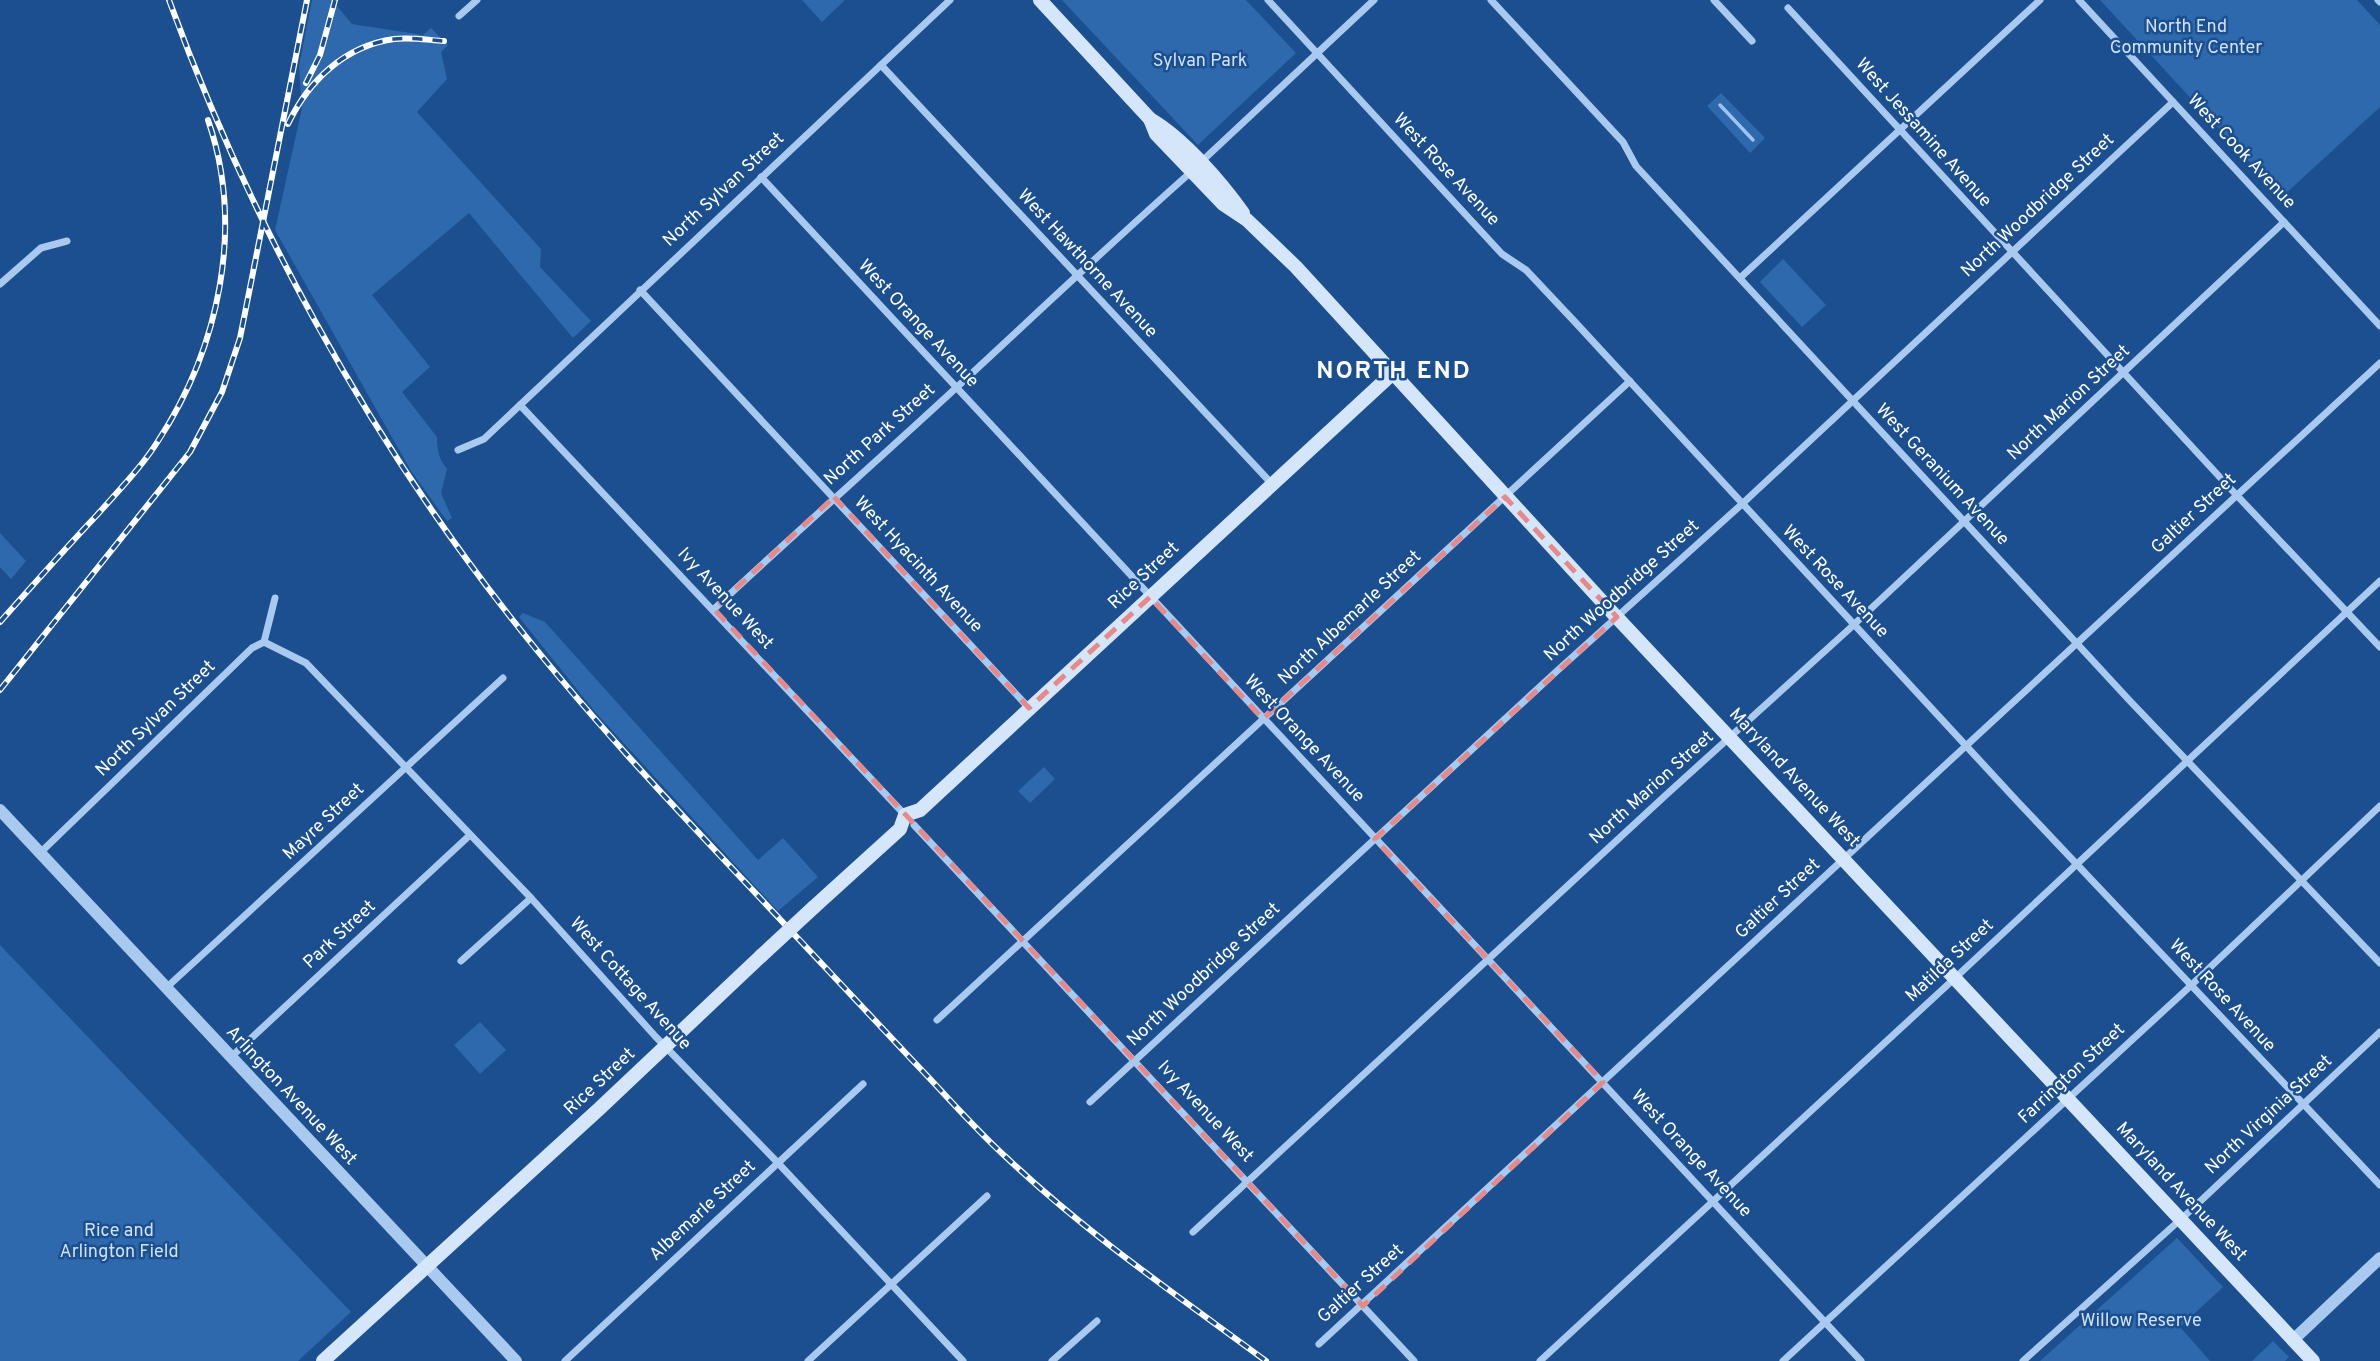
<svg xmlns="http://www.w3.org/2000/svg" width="2380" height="1361" font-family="Overpass,sans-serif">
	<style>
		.green { fill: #2e69ad }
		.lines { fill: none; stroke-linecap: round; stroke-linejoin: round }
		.stream { stroke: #9cc4f0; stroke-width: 3.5 }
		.minor { stroke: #a9c9ee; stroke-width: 7 }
		.tertiary { stroke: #a9c9ee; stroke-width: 12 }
		.secondary { stroke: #d6e6fa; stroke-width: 14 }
		.rail-casing { stroke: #fff; stroke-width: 6 }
		.rail { stroke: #1b4f8f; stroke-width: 3.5; stroke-dasharray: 10; stroke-linecap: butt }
		.secondary-bridge { stroke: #d6e6fa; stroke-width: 14 }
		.marked { fill: none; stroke: #e88989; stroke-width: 5; stroke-dasharray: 14 9; stroke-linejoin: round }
		.labels { text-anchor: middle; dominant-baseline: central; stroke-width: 5; stroke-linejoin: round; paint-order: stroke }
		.park-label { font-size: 18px; fill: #cfe3fa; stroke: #1b4f8f }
		.street-label { font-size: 18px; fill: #fff; stroke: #1b4f8f }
		.district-label { font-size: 24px; font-weight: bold; letter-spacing: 2px; fill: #fff; stroke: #1b4f8f }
	</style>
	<rect width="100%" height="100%" fill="#1b4f8f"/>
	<!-- green -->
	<g class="green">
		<path d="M312 0H332L352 24 423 35 431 28 448 45 441 52 447 79 417 112 541 249 540 267 591 321 573 338 469 213 372 295 430 367 402 392 437 437C437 451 439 459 447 469L441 493 452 518 447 521 411 471 275 230 302 108 299 66Z"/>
		<path d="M802 0H845L822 22Z"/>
		<path d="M1062 0H1246L1296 53 1198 145Z"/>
		<path d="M2100 0H2357L2380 25V107L2282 197Z"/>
		<path d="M1721 93 1765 138 1750 153 1707 106Z"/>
		<path d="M1783 259 1826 305 1802 327 1760 282Z"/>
		<path d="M0 533 26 561 11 579 0 567Z"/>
		<path d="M523 613 545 622 758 860 783 838 818 877 778 911 596 713 519 617Z"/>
		<path d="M1044 767 1055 779 1030 803 1018 791Z"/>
		<path d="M0 945 351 1312 298 1361H0Z"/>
		<path d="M480 1022 506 1050 480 1074 454 1045Z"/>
		<path d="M2177 1238 2223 1287 2180 1327 2210 1361H2040Z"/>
		<path d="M2273 1341 2289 1357 2285 1361H2252Z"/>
	</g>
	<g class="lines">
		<!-- stream -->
		<path class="stream" d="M1720 105 1753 140"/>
		<!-- minor -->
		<g class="minor">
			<path d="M1268 0 1502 254 1526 270 1575 322 2017 801 2380 1185"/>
			<path d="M1491 0 1623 142 1636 166 2130 701 2380 963"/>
			<path d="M1714 0 1752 41"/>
			<path d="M2079 0 2380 326"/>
			<path d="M2378 0 2380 2"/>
			<path d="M1788 8 2228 486 2380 647"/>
			<path d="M459 16 477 0"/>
			<path d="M881 65 1272 484"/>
			<path d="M1201 162 1374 0"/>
			<path d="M761 177 1861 1361"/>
			<path d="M1740 278 2040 0"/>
			<path d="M0 284 41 248 67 241"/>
			<path d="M640 290 1029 708"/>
			<path d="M520 405 905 815"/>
			<path d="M458 450 484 439 950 0"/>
			<path d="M714 609C794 534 876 462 957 387 1035 315 1112 242 1191 172"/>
			<path d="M264 642 306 663 531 898 655 1036 778 1163 963 1361"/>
			<path d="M914 825 1414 1361"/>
			<path d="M40 853 252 648 264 642 275 598"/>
			<path d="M461 961 531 898"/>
			<path d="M166 988 503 678"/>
			<path d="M937 1020 1630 381"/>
			<path d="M231 1057 470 835"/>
			<path d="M1090 1102 1558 670 1742 504 2173 102"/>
			<path d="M1193 1232 1667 794 1847 631 2284 222"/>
			<path d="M1319 1344 2380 363"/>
			<path d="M565 1361 863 1084"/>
			<path d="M808 1361 987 1196"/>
			<path d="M1052 1361 1097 1321"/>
			<path d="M1540 1361 1955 978 2380 581"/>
			<path d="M1783 1361 2184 992 2380 806"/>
			<path d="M2023 1361 2191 1210 2380 1032"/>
		</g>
		<!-- tertiary -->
		<g class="tertiary">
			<path d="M0 810 516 1361"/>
			<path d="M2293 1340 2380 1258"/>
		</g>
		<!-- secondary -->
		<g class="secondary">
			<path d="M1040 0 1150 119C1183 138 1221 182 1243 213"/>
			<path d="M1150 119 1156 134 1223 204 1247 220 1296 267 1609 609 2313 1361"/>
			<path d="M814 907 900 829 905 815 920 810 1394 372"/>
			<path d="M323 1361 599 1109 761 956"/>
		</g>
		<defs>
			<g id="rail">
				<path d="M169 0C249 219 364 430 508 614 586 714 674 807 762 900 813 954 863 1008 914 1062 945 1094 974 1128 1007 1158 1086 1233 1178 1296 1266 1361"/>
				<path d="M306 83 320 55 335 0"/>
				<path d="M288 124C309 80 345 46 394 39 410 37 428 40 444 41"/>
				<path d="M0 622C32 586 64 550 97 515 118 491 141 468 158 441 219 348 245 227 208 120"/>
				<path d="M0 690 190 452 222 392 240 338 307 0"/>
			</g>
		</defs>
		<!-- rail casing -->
		<use href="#rail" class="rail-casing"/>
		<!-- rail -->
		<use href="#rail" class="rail"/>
		<!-- secondary-bridge -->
		<path class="secondary-bridge" d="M761 956 814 907"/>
	</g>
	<!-- marked area -->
	<path class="marked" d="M834 497 1029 708 1150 597 1263 719 1505 497 1617 617 1375 839 1603 1082 1363 1306 714 609Z"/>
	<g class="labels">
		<!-- park labels -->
		<g class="park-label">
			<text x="2186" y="27">North End<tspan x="2186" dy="21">Community Center</tspan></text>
			<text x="1200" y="61">Sylvan Park</text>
			<text x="119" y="1231">Rice and<tspan x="119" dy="21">Arlington Field</tspan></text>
			<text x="2141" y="1321">Willow Reserve</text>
		</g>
		<!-- street labels -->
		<g class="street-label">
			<text transform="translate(1923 133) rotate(48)">West Jessamine Avenue</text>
			<text transform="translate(2241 152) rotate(47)">West Cook Avenue</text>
			<text transform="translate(1446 170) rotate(47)">West Rose Avenue</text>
			<text transform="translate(724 190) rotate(-43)">North Sylvan Street</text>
			<text transform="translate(2038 206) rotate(-43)">North Woodbridge Street</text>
			<text transform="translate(1087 264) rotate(47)">West Hawthorne Avenue</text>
			<text transform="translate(918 324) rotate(47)">West Orange Avenue</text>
			<text transform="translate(2069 403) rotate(-43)">North Marion Street</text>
			<text transform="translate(880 435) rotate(-42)">North Park Street</text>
			<text transform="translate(1942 475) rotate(47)">West Geranium Avenue</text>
			<text transform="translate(2194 514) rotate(-43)">Galtier Street</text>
			<text transform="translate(918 565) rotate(47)">West Hyacinth Avenue</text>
			<text transform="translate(1144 576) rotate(-43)">Rice Street</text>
			<text transform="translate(1835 582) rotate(47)">West Rose Avenue</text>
			<text transform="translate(1622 591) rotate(-42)">North Woodbridge Street</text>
			<text transform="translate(725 599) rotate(47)">Ivy Avenue West</text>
			<text transform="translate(1350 618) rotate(-43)">North Albemarle Street</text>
			<text transform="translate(156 719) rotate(-44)">North Sylvan Street</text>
			<text transform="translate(1304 739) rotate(47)">West Orange Avenue</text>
			<text transform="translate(1794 778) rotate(47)">Maryland Avenue West</text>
			<text transform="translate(1652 788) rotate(-42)">North Marion Street</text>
			<text transform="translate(324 822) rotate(-43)">Mayre Street</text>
			<text transform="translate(1778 899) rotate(-43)">Galtier Street</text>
			<text transform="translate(340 935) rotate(-43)">Park Street</text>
			<text transform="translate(1950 961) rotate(-43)">Matilda Street</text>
			<text transform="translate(1204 975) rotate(-43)">North Woodbridge Street</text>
			<text transform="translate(630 984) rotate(48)">West Cottage Avenue</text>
			<text transform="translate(2222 996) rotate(47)">West Rose Avenue</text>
			<text transform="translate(2072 1074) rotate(-43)">Farrington Street</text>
			<text transform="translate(600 1082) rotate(-43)">Rice Street</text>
			<text transform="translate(291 1096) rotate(47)">Arlington Avenue West</text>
			<text transform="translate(1205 1112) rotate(47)">Ivy Avenue West</text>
			<text transform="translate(2269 1115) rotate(-43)">North Virginia Street</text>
			<text transform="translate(1691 1154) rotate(47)">West Orange Avenue</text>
			<text transform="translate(2181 1192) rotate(47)">Maryland Avenue West</text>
			<text transform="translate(703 1211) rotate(-43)">Albemarle Street</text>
			<text transform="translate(1361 1284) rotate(-42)">Galtier Street</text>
		</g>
		<!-- district labels -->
		<g class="district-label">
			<text x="1394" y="372">NORTH END</text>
		</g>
	</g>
</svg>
